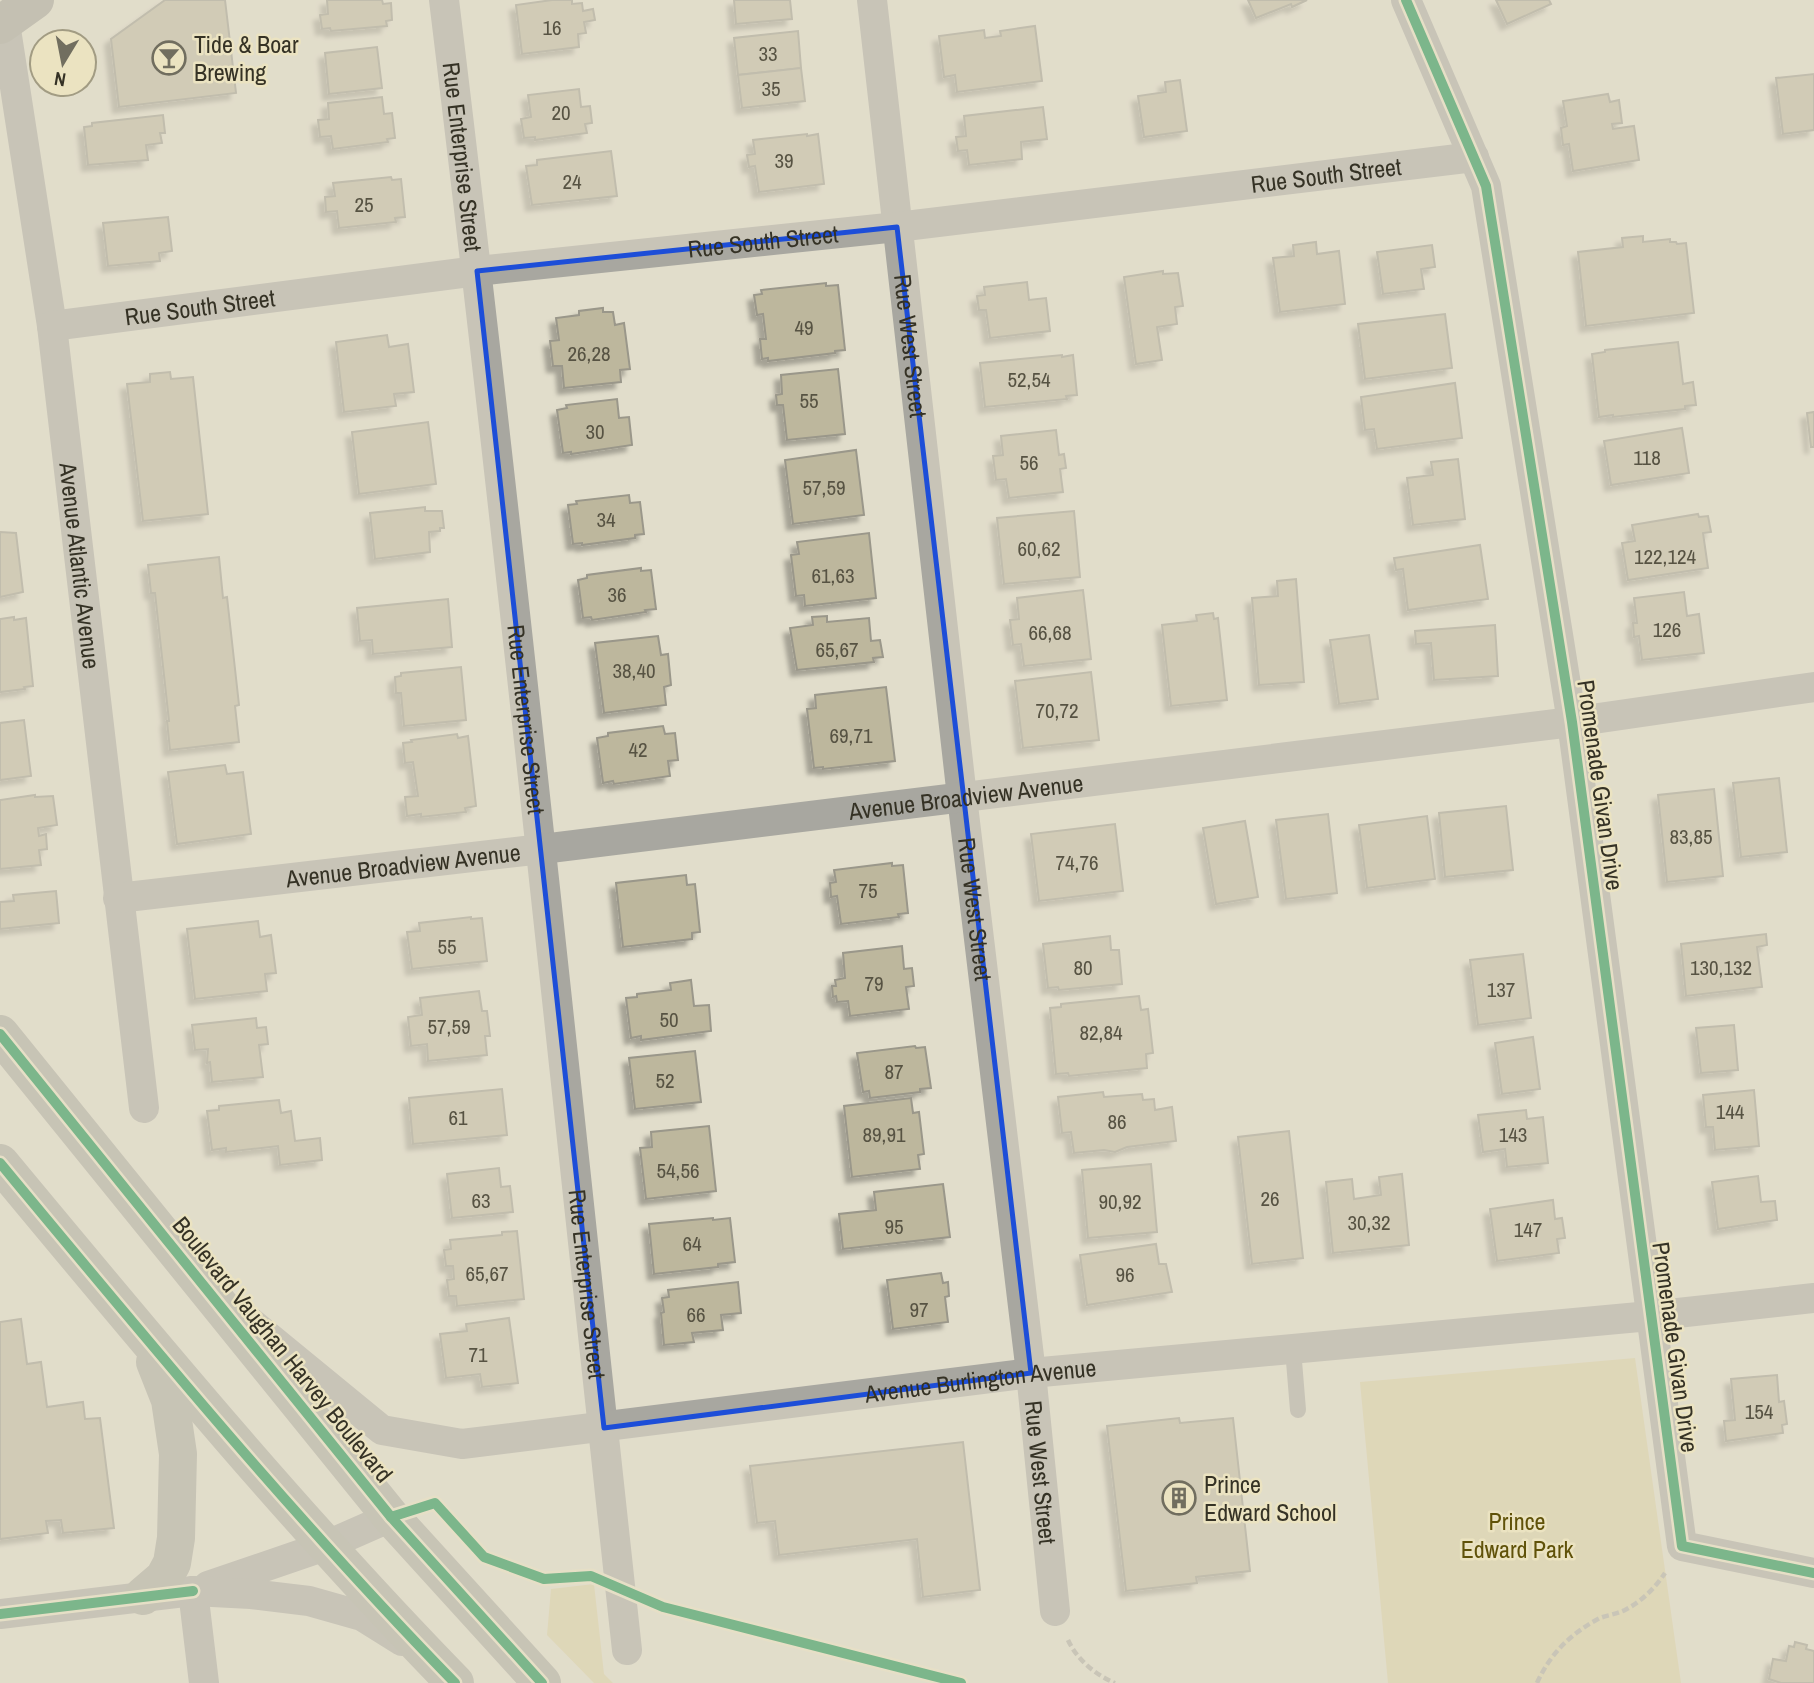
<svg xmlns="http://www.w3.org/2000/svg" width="1814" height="1683" font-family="'Archivo Narrow',sans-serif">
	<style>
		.green { fill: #dad0a2 }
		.building { fill: #bdb79d; stroke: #9a978a; stroke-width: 2; filter: url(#shadow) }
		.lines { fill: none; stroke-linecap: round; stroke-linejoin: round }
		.path { stroke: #aba9a0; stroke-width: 4.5; stroke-dasharray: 7 3.5; stroke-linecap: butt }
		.service { stroke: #a8a7a0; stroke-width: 16 }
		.minor { stroke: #a8a7a0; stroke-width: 30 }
		.secondary { stroke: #a7a69c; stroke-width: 38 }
		.primary { stroke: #a09e95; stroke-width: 38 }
		.cycleway-casing { stroke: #ebe3c1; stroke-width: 15 }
		.cycleway { stroke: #00873e; stroke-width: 10 }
		.marked { fill: none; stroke: #1d4ed8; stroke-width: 5; stroke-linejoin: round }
		.labels { text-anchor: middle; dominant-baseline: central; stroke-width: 5; stroke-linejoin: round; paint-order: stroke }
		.number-label { font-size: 21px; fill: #575343 }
		.poi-label { font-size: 24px; fill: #353225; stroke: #ebe3c1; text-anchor: start }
		.street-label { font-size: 24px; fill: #353225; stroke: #ebe3c1 }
		.park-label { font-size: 24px; fill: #605209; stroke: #ebe3c1 }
	</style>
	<defs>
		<filter id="shadow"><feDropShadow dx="-6" dy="6" stdDeviation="2" flood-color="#0004"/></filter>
	</defs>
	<rect width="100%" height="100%" fill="#e1ddcb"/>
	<!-- green -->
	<g class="green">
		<path d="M1635 1358 1681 1683H1388L1360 1382Z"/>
		<path d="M594 1584 604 1674 613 1683H594L547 1635 551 1589Z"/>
	</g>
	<!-- building -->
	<g class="building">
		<path d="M165 0H225L236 93 119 107 111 39Z"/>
		<path d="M327 0H382L383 4 391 3 392 20 386 21 387 26 331 31 330 28 322 29 320 15 328 14Z"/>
		<path d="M552 0H572V4L582 3 583 11 593 9 595 20 584 22 586 33 578 34 579 47 522 54 516 5Z"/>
		<path d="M734 0H790L792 19 736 24Z"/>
		<path d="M1248 0H1307L1292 7 1291 4 1256 18Z"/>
		<path d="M1496 0H1549L1551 4 1507 24Z"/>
		<path d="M1035 26 1042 81 957 92 955 75 944 77 939 36 984 30 985 38 1001 36 1000 31Z"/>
		<path d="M798 31 801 68 738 75 734 38Z"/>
		<path d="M377 47 382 88 329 94 325 53Z"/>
		<path d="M801 68 805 101 742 108 738 75Z"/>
		<path d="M1814 74V130L1783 134 1776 78Z"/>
		<path d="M1180 80 1187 131 1144 137 1138 96 1166 92 1165 82Z"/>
		<path d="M579 89 581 107 590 106 592 123 585 124 587 133 535 140V137L524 138 521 119 531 117 528 95Z"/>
		<path d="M1608 94 1610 102 1619 100 1622 123 1612 124 1613 129 1634 126 1639 160 1573 171 1569 144 1563 145 1561 128 1567 126 1563 101Z"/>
		<path d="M382 97 384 114 392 113 395 138 387 139 388 142 333 149 331 136 320 137 318 120 329 119 328 103Z"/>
		<path d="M1043 107 1047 139 1021 142 1022 159 969 165 967 150 958 151 956 137 966 136 964 116Z"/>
		<path d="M163 115 165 133H160L162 143 146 145 148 160 88 165 84 127 92 126V123Z"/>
		<path d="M807 134V136L818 134 824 184 759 192 755 166 749 167 747 155 755 154 753 140Z"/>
		<path d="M611 151 617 196 532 205 526 166 537 165V160Z"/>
		<path d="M391 177 392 180 401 179 405 217 395 218 396 222 339 228 337 211 326 212 325 197 335 196 333 183Z"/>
		<path d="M168 217 172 251 159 253 160 261 108 266 103 223Z"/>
		<path d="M1643 236V242L1670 239V242H1676L1677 244 1686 243 1694 313 1586 326 1578 252 1623 247 1622 238Z"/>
		<path d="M1316 242 1317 254 1339 251 1345 304 1280 312 1273 258 1294 256 1293 245Z"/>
		<path d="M1432 245 1435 267 1421 269 1424 289 1383 294 1377 252Z"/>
		<path d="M1163 271V274L1178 273 1183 306 1175 307 1177 324 1157 327 1162 360 1136 364 1124 277Z"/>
		<path d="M1027 282 1029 300 1046 298 1050 331 990 338 986 310H979L977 296 985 295 984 287Z"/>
		<path d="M826 283V286L838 285 845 350 835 351V353L768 361V358L762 359 760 339H766L763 314 757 315 754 295 762 294 761 290Z"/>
		<path d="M603 308V312H613L615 325 624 323 630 369 620 370 621 382 564 388 562 366H553L550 341 559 340 556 318 579 315V311Z"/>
		<path d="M1445 314 1452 368 1365 379 1358 324Z"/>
		<path d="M387 335 389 347 408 344 414 392 394 394 396 406 344 412 336 342Z"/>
		<path d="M1678 342 1683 384 1693 382 1696 405 1685 406V409L1613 417V415L1599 417 1592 354 1605 352V350Z"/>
		<path d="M1062 355V357L1073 355 1077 395 1066 396 1067 399 985 407 980 363Z"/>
		<path d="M838 369 845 434 787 440 783 405H777L776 395 782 394 781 375Z"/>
		<path d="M170 372 171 379 193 377 208 514 143 521 127 384 150 382V374Z"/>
		<path d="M1455 383 1462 438 1377 449 1374 429 1365 430 1361 397Z"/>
		<path d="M617 399 619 418 629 417 632 445 571 454V452L563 453 557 410 567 408 566 405Z"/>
		<path d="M1814 412V447H1811L1807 413Z"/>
		<path d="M428 422 436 484 359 494 352 432Z"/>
		<path d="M1682 428 1689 473 1611 485 1604 441Z"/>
		<path d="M1056 430 1059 455 1064 454 1066 468 1060 469 1063 492 1009 498 1006 479 996 480 993 456 1003 455 1001 436Z"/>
		<path d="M856 450 864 515 793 524 785 460Z"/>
		<path d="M1458 459 1465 519 1413 525 1407 478 1433 475 1431 462Z"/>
		<path d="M629 495 630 503 640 502 644 534 635 535V538L582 545V543L573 544 568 505 577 504 576 501Z"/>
		<path d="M425 507V511H442L444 528H440V531L429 532 430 552 375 559 370 513Z"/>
		<path d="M1074 511 1080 577 1004 584 997 518Z"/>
		<path d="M1698 514 1699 517 1708 516 1711 532 1703 533 1708 568 1628 580 1622 543 1635 541 1632 525Z"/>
		<path d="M0 532 16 533 23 592 0 597Z"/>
		<path d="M869 533 876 598 805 606 804 595 796 596 791 555 799 554 797 542Z"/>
		<path d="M1480 545 1488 599 1408 610 1403 569 1396 570 1394 558Z"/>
		<path d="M219 557 223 598 227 597 239 705 235 706 239 742 170 750 167 721H169L155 593H151L148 565Z"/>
		<path d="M641 568V571L651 570 656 609 645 610 646 612 592 620 591 617 583 618 578 580 587 578V575Z"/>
		<path d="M1296 579 1304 682 1259 685 1252 598 1278 596 1277 581Z"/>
		<path d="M1083 590 1091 659 1024 666 1021 644 1013 645 1010 620 1019 619 1017 598Z"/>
		<path d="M1684 592 1687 616 1699 614 1704 653 1642 660 1639 636 1634 637 1633 623H1637L1634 598Z"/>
		<path d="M448 599 452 647 373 654 372 640 360 641 357 608Z"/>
		<path d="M1213 613 1214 619 1218 618 1227 700 1171 706 1162 625 1197 621 1196 615Z"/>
		<path d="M827 616V622L869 618 871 641 880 640 883 657 873 658 874 662 797 670 790 628 813 625 812 617Z"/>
		<path d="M14 617V620L26 618 33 686 24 687 25 689 0 692V619Z"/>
		<path d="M1495 625 1498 676 1434 680 1431 643 1416 644 1415 631Z"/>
		<path d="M1369 635 1378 699 1339 704 1330 640Z"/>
		<path d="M658 636 661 655 668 654 671 685 664 687 666 705 604 713 595 643Z"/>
		<path d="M461 667 466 720 404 726 401 693H396L395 677 401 676V673Z"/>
		<path d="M1091 672 1099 740 1023 748 1015 681Z"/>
		<path d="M886 687 895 761 823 769V767L814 768 807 709 816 708 815 695Z"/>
		<path d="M24 720 31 776 0 780V723Z"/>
		<path d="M663 726 665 734 675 733 678 760 668 761 670 776 614 784 613 781 603 783 597 738 608 736V733Z"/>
		<path d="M457 734 458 738 468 736 476 806 465 808 466 812 421 817V814L407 816 405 797 418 796 413 762 405 763 403 743 412 742 411 740Z"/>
		<path d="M225 765 227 774 243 772 251 834 177 844 168 772Z"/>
		<path d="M1779 778 1787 852 1741 857 1733 783Z"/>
		<path d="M1714 789 1723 876 1667 882 1658 795Z"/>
		<path d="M35 795V797L53 796 57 825 38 828 39 836 46 834 47 849 39 850 41 865 0 869V800Z"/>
		<path d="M1506 806 1513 870 1445 877 1439 813Z"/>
		<path d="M1328 814 1337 893 1286 899 1276 820Z"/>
		<path d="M1427 816 1435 879 1367 888 1359 825Z"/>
		<path d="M1245 821 1258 897 1216 904 1203 828Z"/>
		<path d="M1115 824 1123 891 1039 901 1031 834Z"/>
		<path d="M892 863V866L903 865 908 913 898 914 899 917 841 924 837 896 831 897 830 883 836 882 834 870Z"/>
		<path d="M686 875 687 885 695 884 700 932 692 933V939L623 947 616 883Z"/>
		<path d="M56 891 59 923 0 929V902L14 901 13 895Z"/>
		<path d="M471 917V919L482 918 487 961 412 969 407 932 420 931 419 923Z"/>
		<path d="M258 921 260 937 271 935 276 973 265 974 267 991 195 999 187 929Z"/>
		<path d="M1766 934 1767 945 1757 947 1762 987 1686 996 1681 944Z"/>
		<path d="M1110 936 1111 950H1119L1122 984 1059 990 1058 987 1048 988 1043 944Z"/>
		<path d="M902 946 904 969 912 968 914 986 906 987 909 1009 850 1016 848 1001 837 1002 836 996 833 997 832 986H836L835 980 845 978 843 953Z"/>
		<path d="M1523 954 1531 1018 1478 1025 1470 960Z"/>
		<path d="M691 980 694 1006 709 1005 711 1031 641 1040V1036L631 1038 626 998 637 997V994L671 990 670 983Z"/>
		<path d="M479 991 482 1011H487L490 1036H485L487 1055 428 1061 427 1044 411 1046 408 1017 422 1015 420 998Z"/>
		<path d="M1139 996 1141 1010 1148 1009 1153 1053 1146 1054 1147 1068 1069 1076 1068 1073 1056 1074 1050 1008 1061 1007V1004Z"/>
		<path d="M256 1018 257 1028 266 1027 268 1044 259 1045 263 1077 212 1082 210 1062 207 1063 208 1049 195 1050 192 1025Z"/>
		<path d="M1734 1025 1738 1070 1701 1073 1696 1028Z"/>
		<path d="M1533 1037 1540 1089 1502 1094 1495 1043Z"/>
		<path d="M915 1046 916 1048 925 1047 931 1088 920 1089V1092L870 1098 869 1091 863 1092 857 1053Z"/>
		<path d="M695 1051 701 1102 635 1109 629 1058Z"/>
		<path d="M502 1089 507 1135 413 1144 409 1098Z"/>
		<path d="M1754 1090 1759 1146 1715 1150 1713 1127H1706L1703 1095Z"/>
		<path d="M1103 1092 1104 1097 1142 1094 1143 1100 1154 1099 1155 1110 1172 1107 1176 1141 1127 1147 1115 1152 1104 1150 1074 1153 1071 1132 1062 1133 1058 1097Z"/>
		<path d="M911 1098 913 1113 919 1112 924 1154 918 1155 920 1169 852 1177 844 1106Z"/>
		<path d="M279 1100 281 1113 291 1111 295 1141 320 1138 322 1160 280 1165 278 1146 226 1152V1148L212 1150 207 1111 219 1110V1106Z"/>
		<path d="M1526 1110 1527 1119 1543 1117 1548 1163 1507 1167 1505 1149 1483 1152 1478 1115Z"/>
		<path d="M709 1126 716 1191 646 1199 640 1148 652 1147 651 1132Z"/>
		<path d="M1289 1131 1303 1258 1252 1264 1238 1137Z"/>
		<path d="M1151 1164 1157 1232 1088 1238 1082 1170Z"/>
		<path d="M499 1168 501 1187 510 1186 513 1212 452 1218 447 1174Z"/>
		<path d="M1402 1174 1409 1245 1333 1253 1326 1182 1352 1179 1354 1199 1381 1195 1379 1177Z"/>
		<path d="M1758 1176 1761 1202 1775 1201 1777 1220 1718 1229 1712 1182Z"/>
		<path d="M943 1184 950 1237 843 1249 839 1214 876 1210 874 1192Z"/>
		<path d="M1553 1200 1555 1219 1562 1218 1565 1238 1557 1239 1559 1253 1497 1261 1490 1209Z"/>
		<path d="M713 1218V1220L730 1218 735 1262 718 1264V1267L654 1274 649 1224Z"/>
		<path d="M517 1231 524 1299 457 1306 456 1296H449L447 1280 454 1279 453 1266H446L444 1250 451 1249 450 1240 502 1235V1232Z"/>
		<path d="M1156 1244 1159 1264H1166L1172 1292 1087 1305 1080 1255Z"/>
		<path d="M941 1273 943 1283 948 1282 949 1296 945 1297 948 1322 893 1329 887 1280Z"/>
		<path d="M738 1282 741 1313 721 1315 723 1330 692 1333 694 1342 664 1345 661 1313 664 1312 662 1298 669 1297 668 1290Z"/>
		<path d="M509 1318 518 1383 482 1387 480 1374 446 1378 440 1334 467 1331 466 1324Z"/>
		<path d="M21 1319 27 1364 41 1362 47 1407 83 1402 85 1419 100 1418 114 1528 63 1533 61 1520 46 1521 48 1533 0 1539V1322Z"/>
		<path d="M1777 1375 1779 1402 1784 1401 1787 1424 1782 1425 1783 1433 1726 1441 1724 1421 1735 1420 1731 1379Z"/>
		<path d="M1179 1418 1180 1423 1233 1418 1250 1571 1196 1577 1197 1583 1126 1591 1107 1426Z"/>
		<path d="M963 1442 980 1590 923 1597 917 1539 779 1555 775 1521 757 1523 750 1466Z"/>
		<path d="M1795 1642 1807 1645 1806 1649 1814 1651V1683H1781L1769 1679 1773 1659 1786 1661 1789 1646 1794 1647Z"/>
	</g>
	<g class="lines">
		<!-- path -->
		<g class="path">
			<path d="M1068 1640C1077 1660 1096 1675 1115 1683"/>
			<path d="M1537 1683C1550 1654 1571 1633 1600 1618 1608 1615 1617 1614 1625 1610 1642 1601 1655 1588 1665 1573"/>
		</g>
		<!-- service -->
		<path class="service" d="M1293 1349 1298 1410"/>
		<!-- minor -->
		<g class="minor">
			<path id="s1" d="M444 0C511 549 567 1100 627 1650"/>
			<path id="s2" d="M872 0 962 797 1031 1373 1055 1611"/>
			<path d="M1406 0 1486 186 1572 722 1682 1546 1814 1573"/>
			<path id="s3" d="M5 23 52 326 144 1108"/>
			<path id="s4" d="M52 326 477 271 897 227 1474 157"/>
			<path id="s5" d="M118 898 542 849 1572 722 1814 687"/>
			<path id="s6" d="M244 1317 382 1430 462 1444 1031 1373 1650 1316 1814 1298"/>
			<path d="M208 1586 325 1546 391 1517"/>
			<path d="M193 1591 204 1683"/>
			<path d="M0 1614 193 1591 251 1594 309 1601 362 1616 402 1641"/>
		</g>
		<!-- secondary -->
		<g class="secondary">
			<path d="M0 1034 391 1517 542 1683"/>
			<path d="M0 1163C147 1340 294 1518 455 1683"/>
			<path d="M143 1596 164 1578 172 1563 176 1538 178 1454 170 1400 155 1362"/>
		</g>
		<!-- primary -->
		<path class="primary" d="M0 25 35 0"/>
		<defs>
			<g id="cycleway">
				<path d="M1406 0 1486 186 1572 722 1682 1546 1814 1573"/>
				<path d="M0 1034 391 1517 542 1683"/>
				<path d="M0 1163C147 1340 294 1518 455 1683"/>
				<path d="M391 1517 435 1503 484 1557 544 1579 591 1576 663 1607 961 1683"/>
				<path d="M0 1614 193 1591"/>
			</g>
		</defs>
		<!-- cycleway casing -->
		<use href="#cycleway" class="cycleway-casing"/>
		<!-- cycleway -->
		<use href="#cycleway" class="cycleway"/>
	</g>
	<!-- marked area -->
	<path d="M0 0H1814V1683H0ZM897 227 1031 1373 604 1428 477 271Z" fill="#e1ddcb" fill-opacity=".55" fill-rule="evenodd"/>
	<path class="marked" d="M897 227 1031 1373 604 1428 477 271Z"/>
	<!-- icons -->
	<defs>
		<symbol id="bar-ring" viewBox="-11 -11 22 22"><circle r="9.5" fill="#ebe3c1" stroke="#716e5f" stroke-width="1.5"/><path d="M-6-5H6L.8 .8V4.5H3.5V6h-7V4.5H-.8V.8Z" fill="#716e5f"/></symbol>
		<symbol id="building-ring" viewBox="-11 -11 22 22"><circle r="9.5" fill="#ebe3c1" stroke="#716e5f" stroke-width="1.5"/><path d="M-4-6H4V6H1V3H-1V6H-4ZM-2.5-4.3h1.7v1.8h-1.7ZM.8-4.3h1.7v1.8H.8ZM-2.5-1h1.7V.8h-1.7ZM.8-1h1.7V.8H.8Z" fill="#716e5f"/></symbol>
	</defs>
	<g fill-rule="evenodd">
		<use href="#bar-ring" x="150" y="39" width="38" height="38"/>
		<use href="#building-ring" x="1160" y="1479" width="38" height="38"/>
	</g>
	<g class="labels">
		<!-- number labels -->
		<g class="number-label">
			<text x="552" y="27">16</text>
			<text x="768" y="53">33</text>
			<text x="771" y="88">35</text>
			<text x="561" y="112">20</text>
			<text x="784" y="160">39</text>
			<text x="572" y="181">24</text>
			<text x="364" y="204">25</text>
			<text x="804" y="327">49</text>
			<text x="589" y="353">26,28</text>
			<text x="1029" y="379">52,54</text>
			<text x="809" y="400">55</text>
			<text x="595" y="431">30</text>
			<text x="1647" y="457">118</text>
			<text x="1029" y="462">56</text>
			<text x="824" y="487">57,59</text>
			<text x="606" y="519">34</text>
			<text x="1039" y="548">60,62</text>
			<text x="1665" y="556">122,124</text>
			<text x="833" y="575">61,63</text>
			<text x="617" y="594">36</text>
			<text x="1667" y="629">126</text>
			<text x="1050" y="632">66,68</text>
			<text x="837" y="649">65,67</text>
			<text x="634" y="670">38,40</text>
			<text x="1057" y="710">70,72</text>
			<text x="851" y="735">69,71</text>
			<text x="638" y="749">42</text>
			<text x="1691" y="836">83,85</text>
			<text x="1077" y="862">74,76</text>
			<text x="868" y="890">75</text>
			<text x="447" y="946">55</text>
			<text x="1083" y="967">80</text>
			<text x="1721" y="967">130,132</text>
			<text x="874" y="983">79</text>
			<text x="1501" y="989">137</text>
			<text x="669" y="1019">50</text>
			<text x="449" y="1026">57,59</text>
			<text x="1101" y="1032">82,84</text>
			<text x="894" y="1071">87</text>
			<text x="665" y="1080">52</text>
			<text x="1730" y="1111">144</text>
			<text x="458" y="1117">61</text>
			<text x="1117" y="1121">86</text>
			<text x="884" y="1134">89,91</text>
			<text x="1513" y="1134">143</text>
			<text x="678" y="1170">54,56</text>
			<text x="1270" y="1198">26</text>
			<text x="481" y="1200">63</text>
			<text x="1120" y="1201">90,92</text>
			<text x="1369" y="1222">30,32</text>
			<text x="894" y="1226">95</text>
			<text x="1528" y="1229">147</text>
			<text x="692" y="1243">64</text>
			<text x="487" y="1273">65,67</text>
			<text x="1125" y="1274">96</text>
			<text x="919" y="1309">97</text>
			<text x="696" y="1314">66</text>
			<text x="478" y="1354">71</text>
			<text x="1759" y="1411">154</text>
		</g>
		<!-- poi labels -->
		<g class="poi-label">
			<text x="194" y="44">Tide &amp; Boar<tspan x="194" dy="28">Brewing</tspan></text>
			<text x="1204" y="1484">Prince<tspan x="1204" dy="28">Edward School</tspan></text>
		</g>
		<!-- street labels -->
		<g class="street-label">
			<text stroke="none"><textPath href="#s1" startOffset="158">Rue Enterprise Street</textPath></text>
			<text stroke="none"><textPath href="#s4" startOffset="1283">Rue South Street</textPath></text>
			<text stroke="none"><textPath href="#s4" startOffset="716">Rue South Street</textPath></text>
			<text stroke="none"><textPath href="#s4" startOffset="149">Rue South Street</textPath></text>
			<text stroke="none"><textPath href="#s2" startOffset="348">Rue West Street</textPath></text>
			<text stroke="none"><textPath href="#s3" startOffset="548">Avenue Atlantic Avenue</textPath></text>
			<text stroke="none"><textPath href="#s1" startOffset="724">Rue Enterprise Street</textPath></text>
			<text transform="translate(1601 785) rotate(82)">Promenade Givan Drive</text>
			<text stroke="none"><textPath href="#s5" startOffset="854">Avenue Broadview Avenue</textPath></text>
			<text stroke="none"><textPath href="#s5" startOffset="287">Avenue Broadview Avenue</textPath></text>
			<text stroke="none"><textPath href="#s2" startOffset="915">Rue West Street</textPath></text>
			<text stroke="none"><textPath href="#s1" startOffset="1292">Rue Enterprise Street</textPath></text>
			<text transform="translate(1676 1347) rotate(82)">Promenade Givan Drive</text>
			<text transform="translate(283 1349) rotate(51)">Boulevard Vaughan Harvey Boulevard</text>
			<text stroke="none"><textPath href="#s6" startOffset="782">Avenue Burlington Avenue</textPath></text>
			<text stroke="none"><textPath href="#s2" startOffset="1482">Rue West Street</textPath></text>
		</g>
		<!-- park labels -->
		<g class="park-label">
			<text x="1517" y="1521">Prince<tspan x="1517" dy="28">Edward Park</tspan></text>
		</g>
	</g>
	<!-- north arrow -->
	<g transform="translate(63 63) rotate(190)"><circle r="33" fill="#ebe3c1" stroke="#a29c83" stroke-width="2"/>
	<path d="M0-5L12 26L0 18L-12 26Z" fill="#716e5f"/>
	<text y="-10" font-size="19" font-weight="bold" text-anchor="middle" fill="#353225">N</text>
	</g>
</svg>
